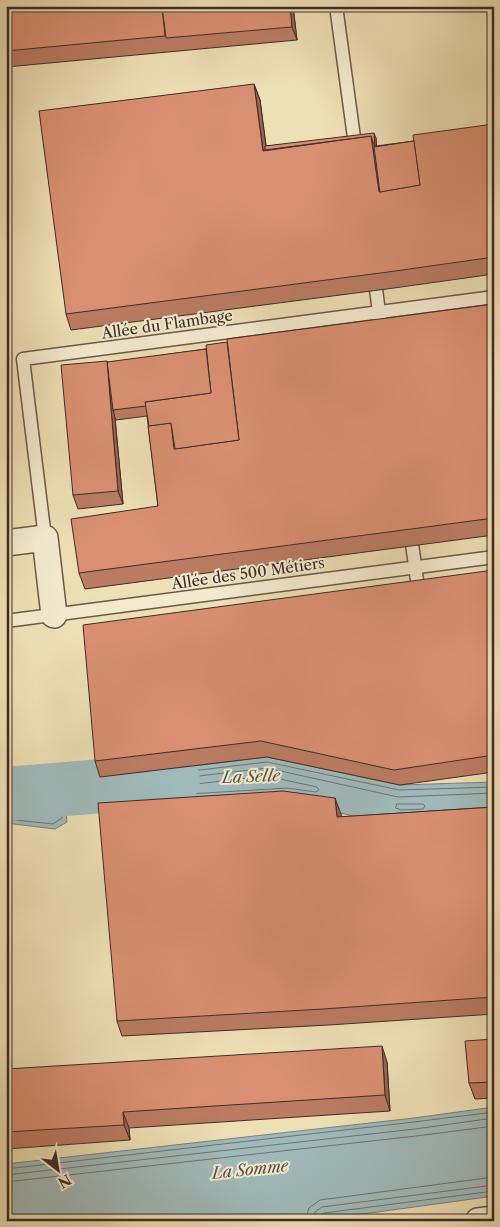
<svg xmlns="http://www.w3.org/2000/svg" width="500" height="1227" font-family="'Libre Caslon Text',serif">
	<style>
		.water { fill: #a0baba; stroke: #79817e }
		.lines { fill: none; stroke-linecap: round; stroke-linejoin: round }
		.shore { stroke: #6f7370; stroke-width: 1 }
		.river { stroke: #a0baba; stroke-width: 54 }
		.lane-casing { stroke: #6a5949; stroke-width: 15 }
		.street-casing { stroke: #6a5949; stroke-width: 28 }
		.lane { stroke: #f4ebcf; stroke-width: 12 }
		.street { stroke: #f4ebcf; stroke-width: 25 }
		.wall { fill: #bb7c62; stroke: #3e2c25 }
		.shaded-wall { fill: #986550; stroke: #3e2c25 }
		.building { fill: #d99072; stroke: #3e2c25 }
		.labels { text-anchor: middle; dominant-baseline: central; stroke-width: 4; stroke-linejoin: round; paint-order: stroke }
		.street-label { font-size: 15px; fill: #3e2c25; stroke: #f4ebcf }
		.water-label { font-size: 16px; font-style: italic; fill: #56504a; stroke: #f4ebcf }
	</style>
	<rect width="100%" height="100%" fill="#eee0b5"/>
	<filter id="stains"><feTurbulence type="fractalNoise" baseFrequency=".004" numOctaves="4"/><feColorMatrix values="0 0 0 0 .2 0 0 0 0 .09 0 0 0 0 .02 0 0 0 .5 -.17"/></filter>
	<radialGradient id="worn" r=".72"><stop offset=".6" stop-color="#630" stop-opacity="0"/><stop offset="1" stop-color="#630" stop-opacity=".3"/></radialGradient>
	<!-- water -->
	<g class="water">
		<path d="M267 757 400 785 494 782V823L400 829 341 813 288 807 103 818 100 777Z"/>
		<path d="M17 779 64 784 67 822 55 829 6 823V780Z"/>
		<path d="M494 1107V1196L341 1217 299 1221H6V1164L414 1118Z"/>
	</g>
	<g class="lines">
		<!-- shore -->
		<g class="shore">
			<path d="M266 776 317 787 319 790 316 792 287 788 123 798 120 796 122 793Z"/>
			<path d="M6 785H33L58 789 62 818 53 824 6 819"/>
			<path d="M6 791H32L52 794 55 814 52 817 6 812"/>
			<path d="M6 799 18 798 44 801 47 806 44 809 6 805"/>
			<path d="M113 800 112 789 114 786 267 768 398 797 494 793"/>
			<path d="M107 801 105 783 107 781 267 762 399 790 494 787"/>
			<path d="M397 804H423L425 806 423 809 401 810 396 808Z"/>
			<path d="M6 1169 414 1122 494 1112"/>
			<path d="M6 1175 415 1129 494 1118"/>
			<path d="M6 1182 416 1136 494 1126"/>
			<path d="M305 1221 309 1208 320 1200 494 1177"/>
			<path d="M313 1221 315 1212 322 1207 494 1185"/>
			<path d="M319 1221 320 1216 324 1213 494 1191"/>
		</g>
		<!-- river -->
		<path class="river" d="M6 794 173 780"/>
		<defs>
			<g id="lane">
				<path d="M336 6 356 152"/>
				<path d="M374 274 382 335"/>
				<path d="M410 529 419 595"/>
				<path d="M45 538 23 359 494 297"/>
				<path d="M6 621 494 557"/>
			</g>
			<g id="street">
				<path d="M6 543 45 538 54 615"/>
				<path d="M478 1221 494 1219"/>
			</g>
		</defs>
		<!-- lane casing -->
		<use href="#lane" class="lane-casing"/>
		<!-- street casing -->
		<use href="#street" class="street-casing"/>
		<!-- lane -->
		<use href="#lane" class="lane"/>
		<!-- street -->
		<use href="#street" class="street"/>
	</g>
	<!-- wall -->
	<g class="wall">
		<path d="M6 6H293L297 40 6 67Z"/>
		<path d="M254 84 260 100 266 146 376 138V146L414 141 494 124V274L394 288 71 330 66 314Z"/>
		<path d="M494 304V535L85 589 79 573 158 506 147 416 116 420 115 418 123 504 78 509 73 495 107 363 206 349Z"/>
		<path d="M494 570V772L400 785 267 757 100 777 95 761Z"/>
		<path d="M494 807V1014L329 1025 122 1036 117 1021 341 814V817Z"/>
		<path d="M494 1039V1098L475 1099 469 1083Z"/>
		<path d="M387 1062 390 1111 129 1128 130 1140 6 1149V1069Z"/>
	</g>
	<!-- shaded-wall -->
	<g class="shaded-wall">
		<path d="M290 6H293L297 40 292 27Z"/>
		<path d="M254 84 260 100 268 161 263 151Z"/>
		<path d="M374 133 376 138 377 152 383 197 379 192 371 136Z"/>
		<path d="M107 361 115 410H113L115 418 123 504 118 491Z"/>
		<path d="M335 798 341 814 343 833 337 817Z"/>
		<path d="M382 1046 387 1062 390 1111 385 1095Z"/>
		<path d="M123 1112 129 1128 130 1140 124 1125Z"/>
	</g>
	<!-- building -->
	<g class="building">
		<path d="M6 6H162L165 36 6 51Z"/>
		<path d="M162 6H290L292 27 166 38Z"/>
		<path d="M254 84 263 151 371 136 379 192 420 185 413 135 494 124V257L388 272 66 314 39 111Z"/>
		<path d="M374 133 375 147 371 136 265 150V146Z"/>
		<path d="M414 141 420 185 380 192 374 147Z"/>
		<path d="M494 304V518L79 573 71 519 158 506 148 426 171 423 174 449 239 440 227 339Z"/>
		<path d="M227 342 239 440 175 449 171 423 149 426 145 402 211 393 206 345Z"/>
		<path d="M206 349 211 393 145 402 146 406 113 410 107 362Z"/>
		<path d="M107 361 118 491 73 495 61 365Z"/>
		<path d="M494 570V755L394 770 261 741 95 761 83 625Z"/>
		<path d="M283 791 335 798 337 817 494 807V997L323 1009 117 1021 98 803Z"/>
		<path d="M494 1039V1082L469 1083 465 1041Z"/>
		<path d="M382 1046 385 1095 123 1112 124 1125 6 1132V1069Z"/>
	</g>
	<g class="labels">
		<!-- street labels -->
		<g class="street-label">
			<text transform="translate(167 324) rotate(-8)">Allée du Flambage</text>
			<text transform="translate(248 573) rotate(-8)">Allée des 500 Métiers</text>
		</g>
		<!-- water labels -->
		<g class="water-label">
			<text transform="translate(251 776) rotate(-2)">La Selle</text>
			<text transform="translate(250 1169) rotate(-6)">La Somme</text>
		</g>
	</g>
	<!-- margin -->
	<rect width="500" height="1227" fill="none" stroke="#eee0b5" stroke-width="25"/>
	<rect x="8" y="8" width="485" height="1212" fill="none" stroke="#3e2c25" stroke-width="2.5"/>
	<rect x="12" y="12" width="475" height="1202" fill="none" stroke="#3e2c25"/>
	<!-- north arrow -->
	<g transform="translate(58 1170) rotate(149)" stroke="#f4ebcf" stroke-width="4" paint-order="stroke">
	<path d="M0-4L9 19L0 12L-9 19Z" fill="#3e2c25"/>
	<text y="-8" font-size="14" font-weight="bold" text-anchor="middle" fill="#3e2c25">N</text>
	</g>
	<rect width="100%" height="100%" filter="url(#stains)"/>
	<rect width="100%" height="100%" fill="url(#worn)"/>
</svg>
